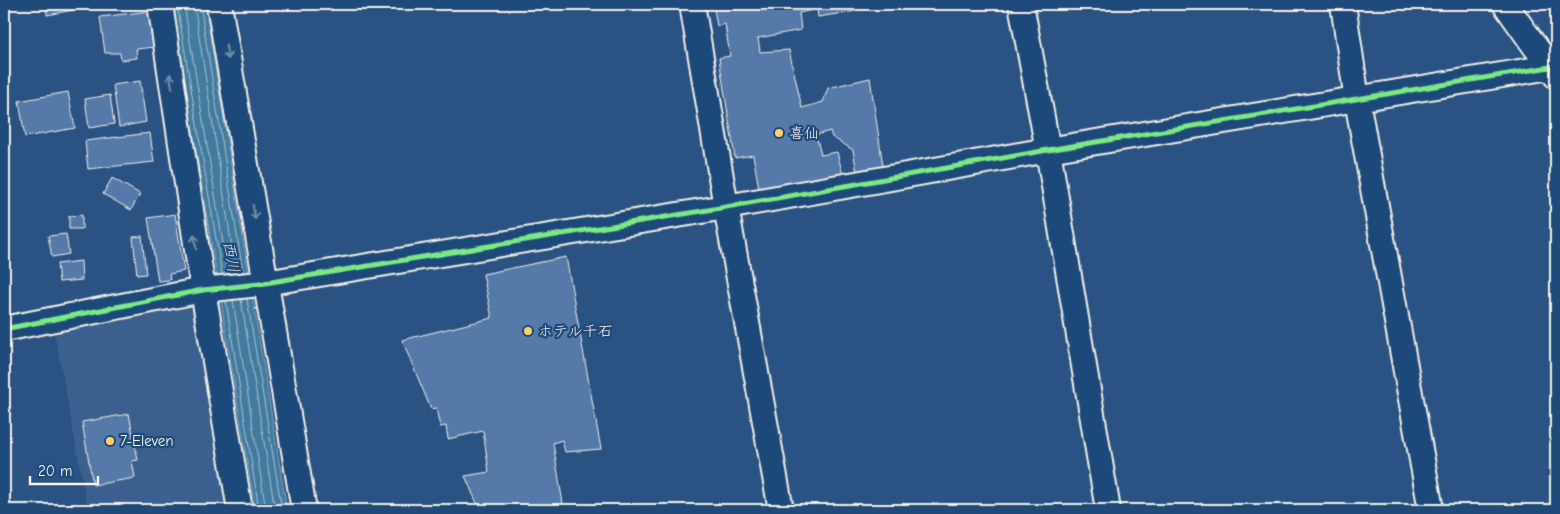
<svg xmlns="http://www.w3.org/2000/svg" width="1560" height="514" font-family="'Comic Neue','Klee One',sans-serif">
	<style>
		.built { fill: #3b6190 }
		.water { fill: #437aa0; stroke: #8aaabd }
		.lines { fill: none; stroke-linecap: round; stroke-linejoin: round }
		.shore { stroke: #adc1cb; stroke-width: 1 }
		.building { fill: #5479a8; stroke: #f4f1e8 }
		.street-casing { stroke: #f4f1e8; stroke-width: 28 }
		.street { stroke: #1f4a7a; stroke-width: 24 }
		.cycleway-casing { stroke: #1f4a7a; stroke-width: 8 }
		.cycleway { stroke: #7ce984; stroke-width: 5 }
		.oneway { stroke: #748da6 }
		.poi-dot { fill: #ffd166; stroke: #1f4a7a; stroke-width: 2 }
		.labels { text-anchor: middle; dominant-baseline: central; stroke-width: 4.5; stroke-linejoin: round; paint-order: stroke }
		.poi-label { font-size: 15px; fill: #f4f1e8; stroke: #1f4a7a; text-anchor: start }
		.water-label { font-size: 16px; font-style: italic; fill: #d9dfdd; stroke: #1f4a7a }
	</style>
	<rect width="100%" height="100%" fill="#2a5383"/>
	<filter id="ink" filterUnits="userSpaceOnUse"><feTurbulence type="fractalNoise" baseFrequency=".02" numOctaves="2"/><feDisplacementMap in="SourceGraphic" scale="10" xChannelSelector="R" yChannelSelector="G"/><feConvolveMatrix kernelMatrix="1 2 1 2 8 2 1 2 1" color-interpolation-filters="sRGB"/></filter>
	<g filter="url(#ink)">
		<!-- built -->
		<path class="built" d="M194 307 202 313 235 510H88L54 329Z"/>
		<!-- water -->
		<path class="water" d="M172 4H205L287 510H255Z"/>
		<g class="lines">
			<!-- shore -->
			<g class="shore">
				<path d="M177 4 222 275"/>
				<path d="M184 4 228 274"/>
				<path d="M194 4 236 273"/>
				<path d="M200 4 243 273"/>
				<path d="M241 299 275 510"/>
				<path d="M247 299 282 510"/>
				<path d="M233 300 266 510"/>
				<path d="M226 301 259 510"/>
			</g>
		</g>
		<!-- building -->
		<g class="building">
			<path d="M46 4H78L79 9 47 15Z"/>
			<path d="M713 4H855L856 11 818 17 817 9 799 13 801 30 758 38 760 52 789 50 802 108 823 102 828 88 870 78 883 166 857 173 853 150 832 137 830 131 816 135 821 155 837 152 844 179 760 194 753 155 735 158 719 58 730 56 725 24 717 26Z"/>
			<path d="M150 11 156 47 136 49 137 58 121 60 120 53H105L100 17Z"/>
			<path d="M4 75H6L8 95 4 96Z"/>
			<path d="M140 81 146 122 119 127 113 85Z"/>
			<path d="M68 92 75 128 25 137 19 101Z"/>
			<path d="M110 95 114 124 89 128 85 99Z"/>
			<path d="M4 99H8L11 116 4 117Z"/>
			<path d="M150 133 154 162 88 169 85 141Z"/>
			<path d="M112 178 140 194 131 210 103 194Z"/>
			<path d="M175 214 184 271 169 274 170 280 158 281 148 218Z"/>
			<path d="M82 215V229H69V216Z"/>
			<path d="M66 234 69 254 52 257 48 236Z"/>
			<path d="M142 236 146 274 137 275 133 237Z"/>
			<path d="M566 257 601 449 565 452 562 440 553 443 564 510H480L465 476 489 472 483 431 448 439 446 426 440 427 436 408 431 409 402 340 492 318 483 274Z"/>
			<path d="M81 261 82 280 59 282 57 264Z"/>
			<path d="M129 414 138 460 132 461 135 478 93 485 82 422Z"/>
		</g>
		<g class="lines">
			<defs>
				<g id="street">
					<path d="M160 4 203 290 240 510"/>
					<path d="M219 4 304 510"/>
					<path d="M692 4 726 207 781 510"/>
					<path d="M1021 4 1048 150 1108 510"/>
					<path d="M1343 4 1357 100 1431 510"/>
					<path d="M1505 4 1556 76"/>
					<path d="M4 329 203 290 259 284 726 207 1048 150 1556 66"/>
				</g>
			</defs>
			<!-- street casing -->
			<use href="#street" class="street-casing"/>
			<!-- street -->
			<use href="#street" class="street"/>
			<defs>
				<path id="cycleway" d="M4 329 203 290 259 284 726 207 1048 150 1556 66"/>
			</defs>
			<!-- cycleway casing -->
			<use href="#cycleway" class="cycleway-casing"/>
			<!-- cycleway -->
			<use href="#cycleway" class="cycleway"/>
		</g>
		<!-- one-way arrows -->
		<defs><path id="oneway-shaft" d="M-6 0H5M1.5-3L5.5 0L1.5 3" fill="none" stroke-width="1.6" stroke-linecap="round" stroke-linejoin="round" transform="scale(1.25)"/></defs>
		<g class="oneway">
			<use href="#oneway-shaft" transform="translate(227 52) rotate(80)"/>
			<use href="#oneway-shaft" transform="translate(171 81) rotate(-99)"/>
			<use href="#oneway-shaft" transform="translate(254 212) rotate(80)"/>
			<use href="#oneway-shaft" transform="translate(195 242) rotate(-99)"/>
		</g>
	</g>
	<!-- markers -->
	<g class="poi-dot">
		<circle cx="779" cy="133" r="5"/>
		<circle cx="528" cy="331" r="5"/>
		<circle cx="110" cy="441" r="5"/>
	</g>
	<g class="labels">
		<!-- poi labels -->
		<g class="poi-label">
			<text x="789" y="133">喜仙</text>
			<text x="538" y="331">ホテル千石</text>
			<text x="120" y="441">7-Eleven</text>
		</g>
		<!-- water labels -->
		<g class="water-label">
			<text transform="translate(231 257) rotate(80)">西川</text>
		</g>
	</g>
	<!-- margin -->
	<rect width="1560" height="514" fill="none" stroke="#1f4a7a" stroke-width="20"/>
	<rect x="10" y="10" width="1540" height="494" fill="none" stroke="#f4f1e8" stroke-width="2" filter="url(#ink)"/>
	<!-- scale -->
	<path d="M30 476v8h68v-8" fill="none" stroke="#f4f1e8" stroke-width="2.5"/>
	<text x="38" y="476" font-size="15" fill="#f4f1e8" stroke="#1f4a7a" stroke-width="4" paint-order="stroke">20 m</text>
</svg>
